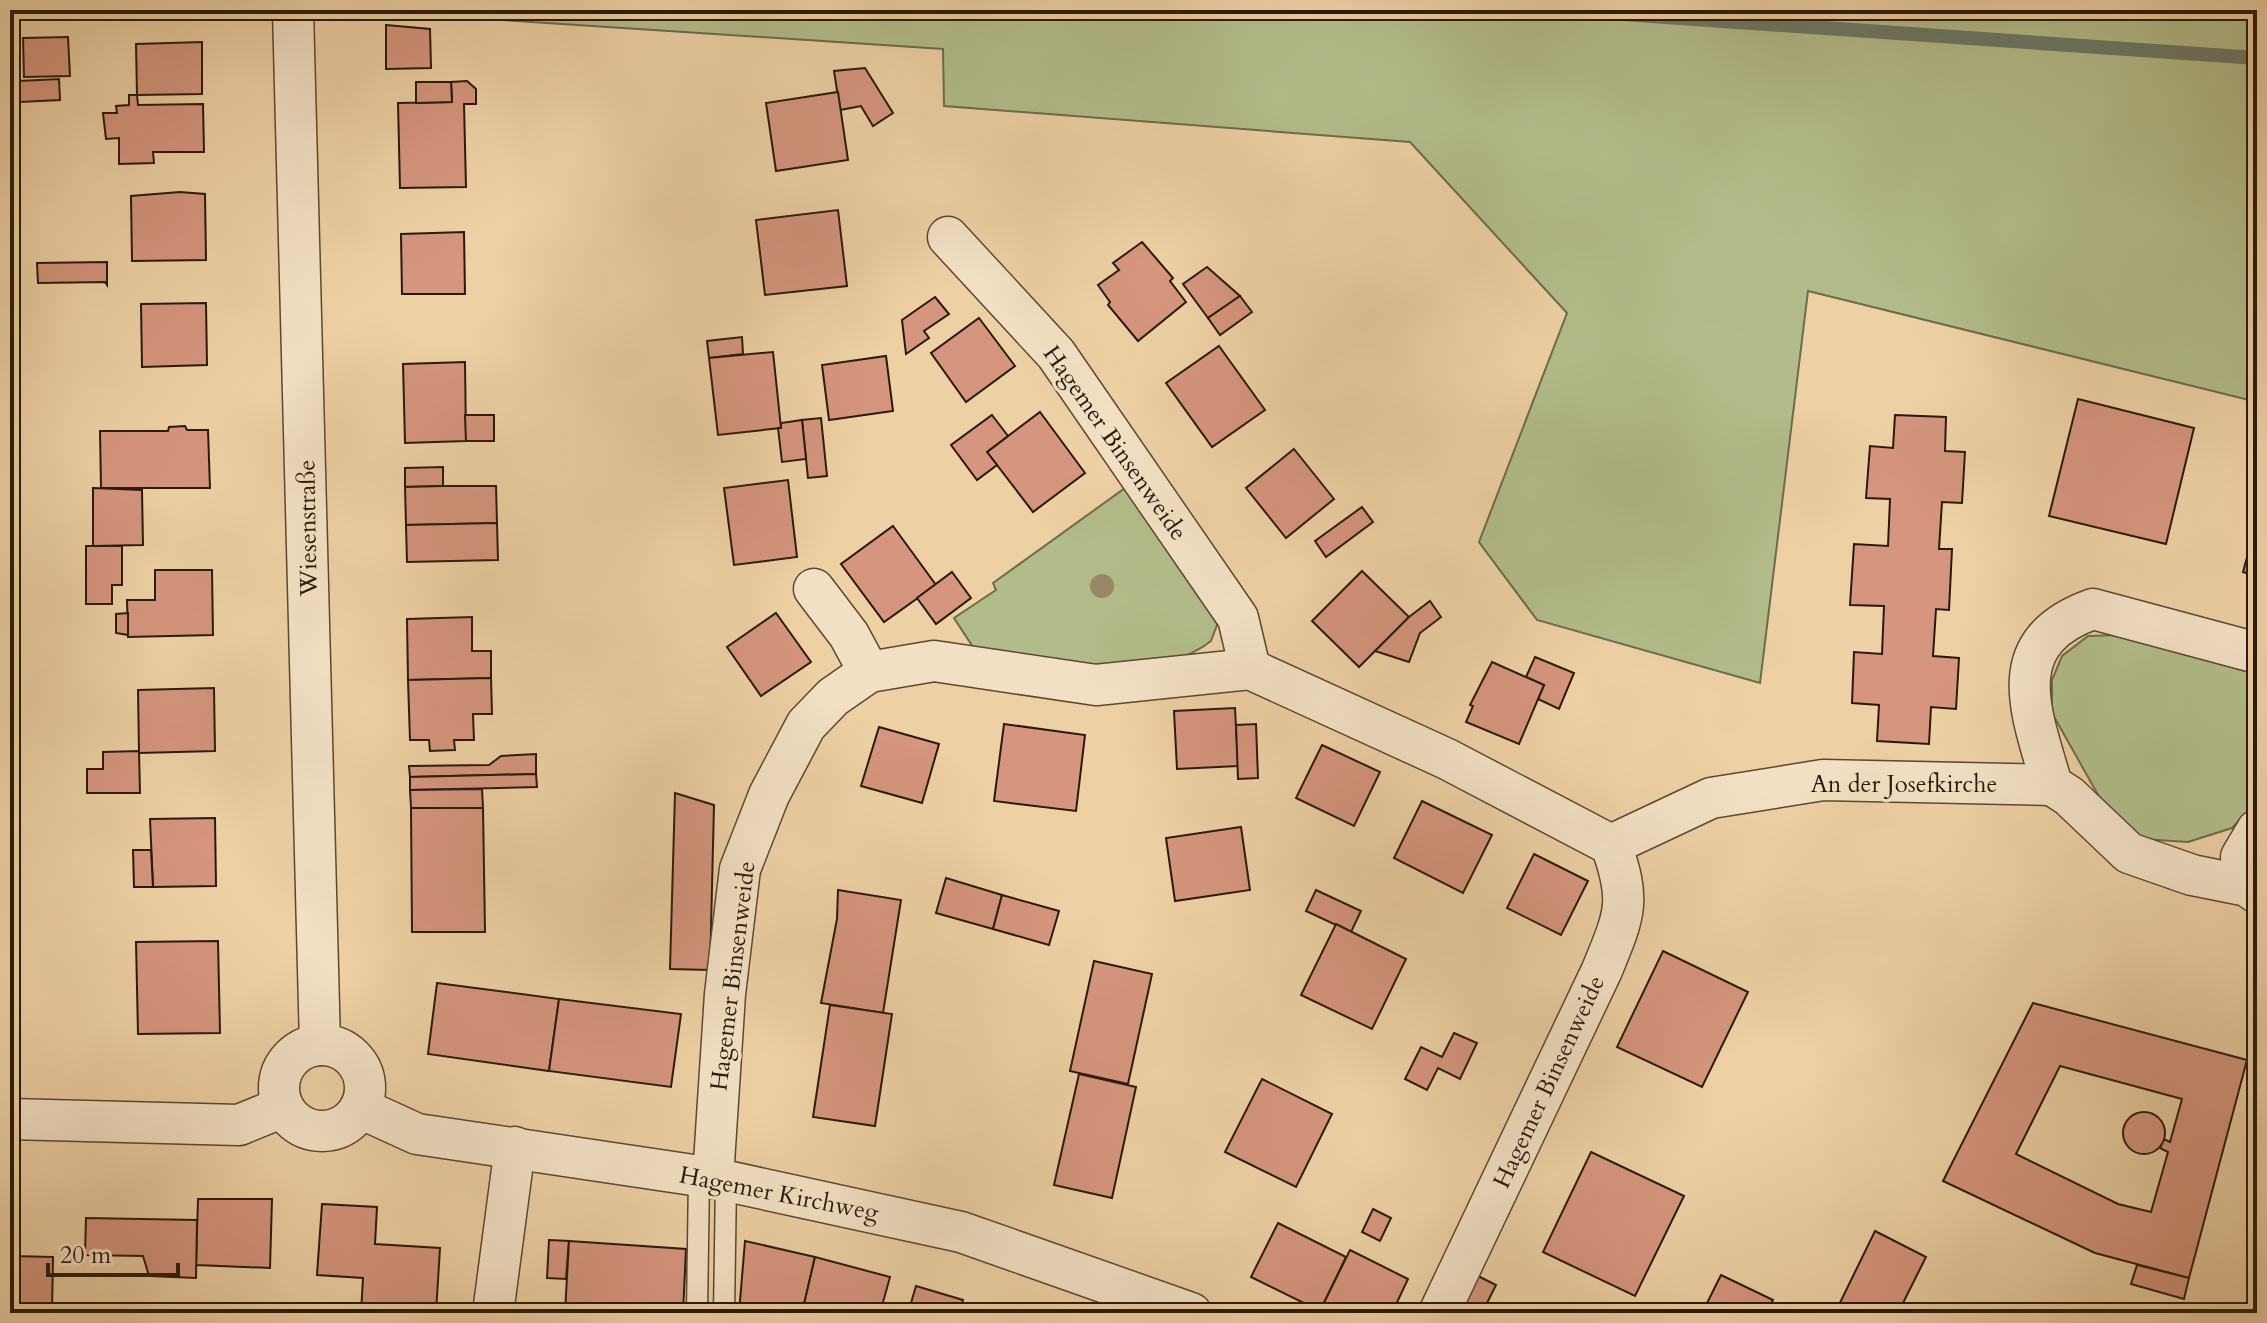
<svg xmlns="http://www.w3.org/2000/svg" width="2267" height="1323" font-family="Cardo,serif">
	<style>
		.green { fill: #b2bc8a; stroke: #6e6b4b; stroke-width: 2 }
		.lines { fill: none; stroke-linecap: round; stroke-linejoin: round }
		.stream { stroke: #6d7868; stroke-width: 14 }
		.building { fill: #d5957e; stroke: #2b1a0c; stroke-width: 2; fill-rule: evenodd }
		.service-casing { stroke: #5c4832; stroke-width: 23 }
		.minor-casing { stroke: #5c4832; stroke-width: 43 }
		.service { stroke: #f3e0c4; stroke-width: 20 }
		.minor { stroke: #f3e0c4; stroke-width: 40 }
		.tree { fill: #998765 }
		.labels { text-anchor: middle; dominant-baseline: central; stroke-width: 7; stroke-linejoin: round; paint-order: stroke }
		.street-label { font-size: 24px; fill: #2b1a0c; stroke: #f3e0c4 }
	</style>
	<rect width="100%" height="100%" fill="#edd0a4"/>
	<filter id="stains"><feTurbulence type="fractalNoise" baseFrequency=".0025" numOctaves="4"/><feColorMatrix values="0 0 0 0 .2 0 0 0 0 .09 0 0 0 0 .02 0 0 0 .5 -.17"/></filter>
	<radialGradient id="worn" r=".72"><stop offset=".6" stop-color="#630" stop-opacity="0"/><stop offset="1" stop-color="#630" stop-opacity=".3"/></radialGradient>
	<!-- green -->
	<g class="green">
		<path d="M349 10H2257V402L1808 291 1760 683 1537 620 1479 542 1567 313 1410 142 944 106 943 49Z"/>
		<path d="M1132 483 1217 608V625L1211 641C1152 688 1043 659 975 650L954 618 996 590 993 583Z"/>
		<path d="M2117 635 2257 674V802L2232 828 2188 842 2142 839 2111 818 2052 713V680L2062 656 2088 636Z"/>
	</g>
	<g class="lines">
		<!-- stream -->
		<path class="stream" d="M1565 10 2257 58"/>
	</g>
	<!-- building -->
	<g class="building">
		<path d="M386 25 430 29 431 68 386 69Z"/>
		<path d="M68 37 70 76 24 77 23 38Z"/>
		<path d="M202 42V94L137 95 136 44Z"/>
		<path d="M865 68 893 113 873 126 861 106 840 110 834 71Z"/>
		<path d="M59 79 60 100 20 102 19 81Z"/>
		<path d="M467 81 476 89V104H464L466 187 400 188 398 103 452 102 451 82Z"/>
		<path d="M416 82H451L452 102 416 103Z"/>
		<path d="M838 92 848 160 776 171 766 103Z"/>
		<path d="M129 95H137L138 105 203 104 204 152H153L154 163 119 164V138L106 139 103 113H117L116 106 129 105Z"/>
		<path d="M180 192 205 194 206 260 132 261 131 196Z"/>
		<path d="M838 210 847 286 765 295 756 220Z"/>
		<path d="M464 232 465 294H402L401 234Z"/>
		<path d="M1142 242 1173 278 1170 281 1186 302 1138 341 1108 305 1110 302 1098 285 1119 270 1113 263Z"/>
		<path d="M107 262V285L105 282 38 283 37 263Z"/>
		<path d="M1207 267 1240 296 1208 318 1183 284Z"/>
		<path d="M1240 296 1252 312 1220 335 1208 318Z"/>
		<path d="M935 297 949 314 924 331 929 338 906 354 902 320Z"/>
		<path d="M206 303 207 365 142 367 141 304Z"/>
		<path d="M979 318 1015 366 966 402 931 353Z"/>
		<path d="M742 337 743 354 709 358 707 341Z"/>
		<path d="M1219 346 1265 410 1212 447 1166 383Z"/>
		<path d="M773 352 781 428 718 435 709 358Z"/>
		<path d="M886 356 893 411 829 420 822 365Z"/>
		<path d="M465 362 466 441 405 443 403 364Z"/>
		<path d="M2078 399 2194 428 2166 544 2049 516Z"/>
		<path d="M1040 412 1085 473 1033 512 987 452Z"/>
		<path d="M465 415H494V441H466Z"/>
		<path d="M992 415 1008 436 987 452 997 465 977 480 951 445Z"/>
		<path d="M1895 415 1946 417 1945 451 1965 452 1962 503 1942 502 1939 549H1952L1949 610 1936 609 1933 656 1959 658 1956 709 1931 707 1929 744 1877 741 1879 705 1852 703 1854 652 1882 654 1884 606 1850 605 1854 544 1888 546 1890 499 1866 498 1870 446 1893 448Z"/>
		<path d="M821 418 827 476 808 478 802 420Z"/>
		<path d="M802 420 806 459 782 462 778 428H781V423Z"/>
		<path d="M185 426 187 430H208L210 488H101L100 431H168L169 427Z"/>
		<path d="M1294 449 1334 499 1286 538 1246 488Z"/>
		<path d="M443 467V486L405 487V468Z"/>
		<path d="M788 480 797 557 734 565 724 488Z"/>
		<path d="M443 486H496L497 523 406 525 405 487Z"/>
		<path d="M93 488 142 490 143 545 93 546Z"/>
		<path d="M1362 507 1373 522 1326 557 1315 541Z"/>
		<path d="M2257 520V576L2243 572Z"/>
		<path d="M497 523 498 560 407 562 406 525Z"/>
		<path d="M893 526 936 585 884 622 841 564Z"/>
		<path d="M86 546H122V585H112V604H86Z"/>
		<path d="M155 570H212L213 635 128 637 127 600H155Z"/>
		<path d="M1362 571 1409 617 1359 667 1312 621Z"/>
		<path d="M952 572 971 598 936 624 917 598Z"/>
		<path d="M1430 601 1441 617 1420 633 1409 662 1375 651 1409 617Z"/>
		<path d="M128 613V635L116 633V614Z"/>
		<path d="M776 613 811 662 761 696 727 647Z"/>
		<path d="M472 617V651H491V678L408 680 407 619Z"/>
		<path d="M1535 657 1574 673 1559 709 1538 699 1544 685 1526 677Z"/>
		<path d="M1492 662 1544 685 1519 744 1466 722 1473 706 1470 705Z"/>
		<path d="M491 678 492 714H473L474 740H454L455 750 430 751 429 740H410L408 680Z"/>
		<path d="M214 688 215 751 139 753 138 690Z"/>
		<path d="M1235 708 1238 766 1177 769 1174 711Z"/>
		<path d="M1004 724 1085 735 1076 811 994 801Z"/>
		<path d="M1256 724 1258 778 1238 779 1236 725Z"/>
		<path d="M879 727 939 744 922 803 861 786Z"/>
		<path d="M1322 745 1380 772 1354 826 1296 798Z"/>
		<path d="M139 751 140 793H87V769H103V752Z"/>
		<path d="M536 754V774L410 777 409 766 489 765 501 756Z"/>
		<path d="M536 774 537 787 410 790V777Z"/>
		<path d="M482 789 483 808H411L410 790Z"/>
		<path d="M675 793 714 805 710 970 670 969Z"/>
		<path d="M10 794 20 831 10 833Z"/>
		<path d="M1422 801 1492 835 1463 893 1394 858Z"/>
		<path d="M411 808H483L485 932H412Z"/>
		<path d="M215 818 216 886 153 887 150 819Z"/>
		<path d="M1241 827 1250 890 1175 901 1166 838Z"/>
		<path d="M133 850H151L153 887H134Z"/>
		<path d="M1534 854 1588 881 1561 935 1507 908Z"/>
		<path d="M946 878 1002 895 993 929 936 913Z"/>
		<path d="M838 890 901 900 883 1013 821 1003 837 919Z"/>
		<path d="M1316 890 1361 911 1351 932 1306 911Z"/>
		<path d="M1002 895 1059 911 1049 945 993 929Z"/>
		<path d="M1336 924 1406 959 1372 1029 1301 995Z"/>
		<path d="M218 941 220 1033 138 1034 136 942Z"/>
		<path d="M1663 951 1748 992 1702 1087 1617 1047Z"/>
		<path d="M1094 961 1152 974 1128 1084 1070 1071Z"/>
		<path d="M437 983 559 999 549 1071 428 1054Z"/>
		<path d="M559 999 681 1014 671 1087 549 1071Z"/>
		<path d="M2033 1003 2247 1060 2189 1278 2095 1253 1943 1181ZM2060 1066 2182 1099 2170 1142 2164 1139 2160 1148 2168 1152 2151 1212 2118 1204 2016 1154Z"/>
		<path d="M830 1005 892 1014 875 1126 813 1117Z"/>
		<path d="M1454 1033 1477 1043 1460 1079 1438 1068 1427 1090 1405 1079 1421 1047 1442 1057Z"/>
		<path d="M1079 1074 1136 1087 1112 1198 1054 1185Z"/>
		<path d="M1262 1079 1332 1114 1296 1187 1225 1152Z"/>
		<circle cx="2144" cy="1133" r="21"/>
		<path d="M1591 1152 1684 1196 1635 1296 1543 1252Z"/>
		<path d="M198 1199H272L270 1268 196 1265Z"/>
		<path d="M322 1204 377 1207 375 1244 440 1248 436 1313H361L363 1278 317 1275Z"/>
		<path d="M1373 1209 1391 1218 1380 1241 1362 1232Z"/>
		<path d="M86 1218 197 1220 196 1278 149 1276 143 1256 85 1255Z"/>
		<path d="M1278 1223 1346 1257 1320 1311 1251 1277Z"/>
		<path d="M1875 1231 1926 1257 1898 1313H1835Z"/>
		<path d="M549 1240 569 1241 566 1279 547 1278Z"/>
		<path d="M569 1241 686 1249 683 1313 597 1310 596 1313H565Z"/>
		<path d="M745 1241 815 1257 802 1313H739Z"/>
		<path d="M1350 1250 1408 1279 1392 1313 1320 1311Z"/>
		<path d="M10 1256 53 1257 52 1313H10Z"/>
		<path d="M815 1257 890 1277 880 1313H802Z"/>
		<path d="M2137 1265 2189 1278 2184 1299 2131 1284Z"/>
		<path d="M1474 1274 1496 1285 1482 1313H1454Z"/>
		<path d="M1721 1275 1773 1300 1766 1313H1702Z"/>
		<path d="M916 1286 963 1300 959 1313H908Z"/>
	</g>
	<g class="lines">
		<defs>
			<g id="service">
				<path d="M697 1313 699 1176"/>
				<path d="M724 1313 726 1181"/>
			</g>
			<g id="minor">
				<path d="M293 10 320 1045"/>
				<path d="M948 237 1056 354 1238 618 1250 669"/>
				<path d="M814 589 849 635 869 672"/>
				<path d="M2257 653 2093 609C2000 642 2031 711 2052 785L2069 796 2129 853 2192 875 2247 886 2257 893"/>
				<path d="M1611 845 1711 798 1823 780 2052 785"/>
				<path d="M2247 886 2241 857 2257 830"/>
				<circle cx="322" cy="1088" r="43"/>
				<path d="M360 1108 417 1134 713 1178 961 1232 1191 1313"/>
				<path d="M10 1119 239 1125 283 1107"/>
				<path d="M713 1178 725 994 740 869 769 795 806 725 833 697 869 672 934 661 1096 685 1250 669 1447 759 1611 845C1632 902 1624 916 1602 970L1439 1313"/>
				<path d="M493 1313 515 1147"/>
			</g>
		</defs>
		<!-- service casing -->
		<use href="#service" class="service-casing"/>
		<!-- minor casing -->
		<use href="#minor" class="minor-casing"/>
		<!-- service -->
		<use href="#service" class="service"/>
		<!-- minor -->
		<use href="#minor" class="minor"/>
	</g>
	<!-- trees -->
	<circle class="tree" cx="1102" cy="586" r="12"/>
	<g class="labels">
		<!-- street labels -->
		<g class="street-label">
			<text transform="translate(1115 443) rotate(55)">Hagemer Binsenweide</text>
			<text transform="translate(308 528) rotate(-91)">Wiesenstraße</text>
			<text x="1904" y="784">An der Josefkirche</text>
			<text transform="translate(733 976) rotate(-83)">Hagemer Binsenweide</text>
			<text transform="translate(1549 1082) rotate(-65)">Hagemer Binsenweide</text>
			<text transform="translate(779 1194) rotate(11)">Hagemer Kirchweg</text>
		</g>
	</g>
	<!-- margin -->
	<rect width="2267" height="1323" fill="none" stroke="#edd0a4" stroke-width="40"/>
	<rect x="12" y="12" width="2243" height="1299" fill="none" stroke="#2b1a0c" stroke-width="4"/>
	<rect x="20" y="20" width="2227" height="1283" fill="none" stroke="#2b1a0c" stroke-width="2"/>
	<!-- scale -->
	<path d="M48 1263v12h130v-12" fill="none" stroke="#2b1a0c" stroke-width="4"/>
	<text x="60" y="1263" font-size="24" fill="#2b1a0c" stroke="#f3e0c4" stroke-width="6" paint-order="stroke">20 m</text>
	<rect width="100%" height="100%" filter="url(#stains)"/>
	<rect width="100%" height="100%" fill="url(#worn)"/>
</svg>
